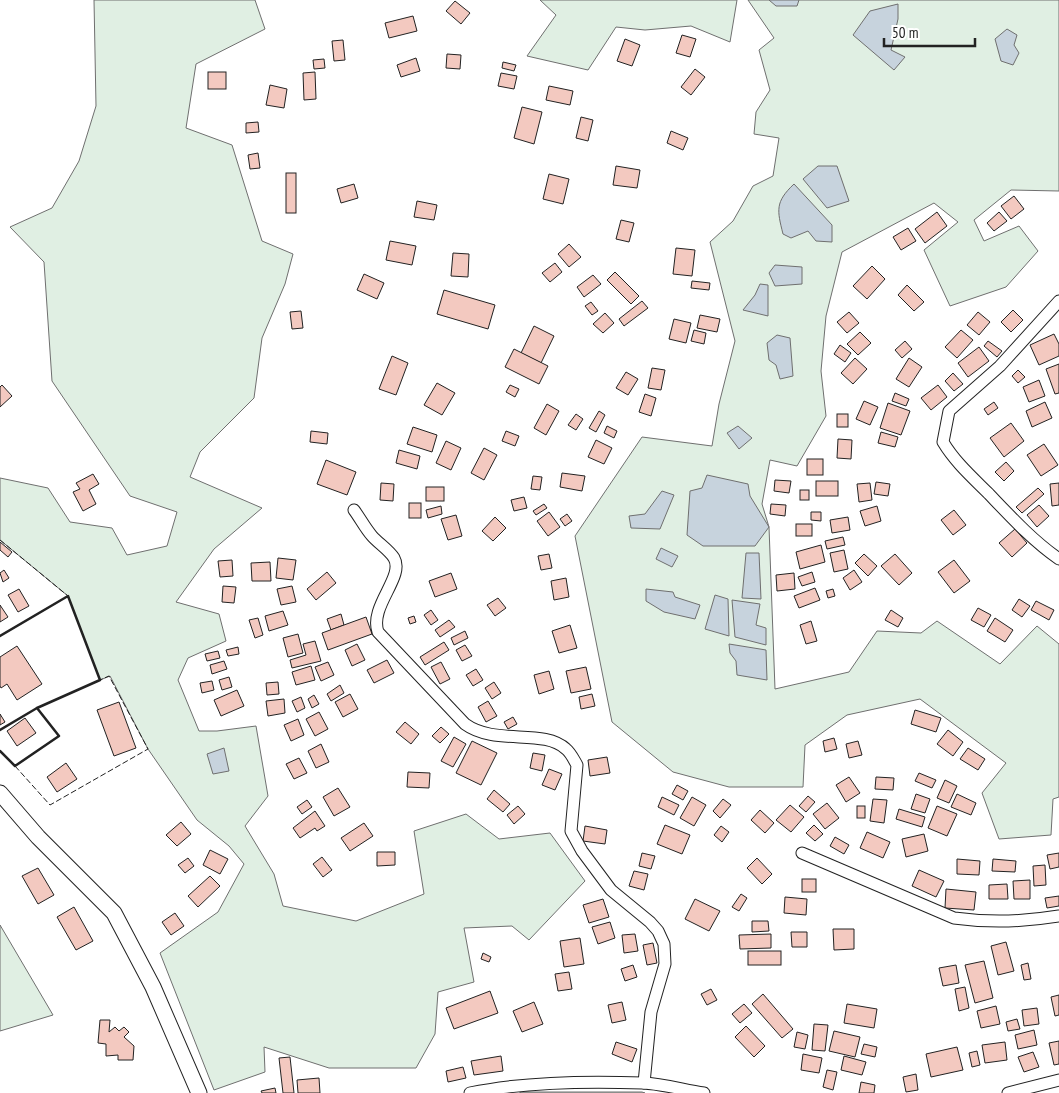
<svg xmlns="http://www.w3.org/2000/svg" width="1059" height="1093" font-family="'PT Sans Narrow',sans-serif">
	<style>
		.green { fill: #e0efe3; stroke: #6f6f6f }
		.water { fill: #c7d3dd; stroke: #6f6f6f }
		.building { fill: #f3c9c0; stroke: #222 }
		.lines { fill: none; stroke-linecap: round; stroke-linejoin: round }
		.street-casing { stroke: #222; stroke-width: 13 }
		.secondary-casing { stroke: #222; stroke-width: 17 }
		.street { stroke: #fff; stroke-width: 11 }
		.secondary { stroke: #fff; stroke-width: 15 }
		.fence { stroke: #222; stroke-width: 1; stroke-dasharray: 6 2.5; stroke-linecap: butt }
		.wall { stroke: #222; stroke-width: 2.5 }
	</style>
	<rect width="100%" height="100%" fill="#fff"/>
	<!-- green -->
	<g class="green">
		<path d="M94 0H255L265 29 196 64 186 128 232 145 262 241 293 254 285 284 262 338 254 398 200 452 190 477 262 508 214 549 176 602 219 614 226 641 188 658 178 680 199 731H217L256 726 268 796 245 826 274 874 283 906 356 921 424 894 414 831 466 814 499 839 550 833 585 881 529 940 512 926 464 928 474 982 438 992 435 1034 416 1068H329L264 1047 265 1072 214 1090 160 953 218 912 244 864 229 846 197 820 148 749 110 676 100 680 68 596 0 540V478L48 488 70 522 112 528 127 555 167 546 177 512 130 496 52 381 44 262 10 227 52 208 79 161 96 106Z"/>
		<path d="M540 0H737L730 42 691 26 645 30 616 27 588 70 527 56 556 15Z"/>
		<path d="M748 0H1059V191L1011 190 974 220 984 241 1019 226 1038 251 1006 287 950 306 924 250 958 222 934 203 842 252 826 316 821 371 826 416 797 466 770 460 762 504 769 527 775 689 849 672 877 631 921 633 937 621 1000 664 1037 626 1059 644V797L1053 799 1051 835 999 839 982 793 1006 763 920 699 847 715 805 745 803 787H729L673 772 612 722 575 536 642 437 712 446 719 404 735 341 710 242 733 221 753 186 773 176 779 138 754 134 756 112 770 90 759 50 774 38Z"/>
		<path d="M0 925 53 1015 0 1031Z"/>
		<path d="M520 1092H642L645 1093H520Z"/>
	</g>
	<!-- water -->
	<g class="water">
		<path d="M769 0H799L797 6H776Z"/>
		<path d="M898 4V19L891 50 905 57 894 70 853 35 870 11Z"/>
		<path d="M1007 29 1017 35 1014 45 1019 53 1013 65 1001 61 995 39Z"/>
		<path d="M818 166H837L849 201 827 208 803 179Z"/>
		<path d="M794 184 832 225V242L816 241 808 231 791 238 783 234C777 210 775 202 794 184Z"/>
		<path d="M775 265 802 267V284L775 286 769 273Z"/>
		<path d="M760 284 768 285V316L743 310 755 295Z"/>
		<path d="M777 335 790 338 793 376 780 379 776 365 769 360 767 343Z"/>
		<path d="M738 426 752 438 739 449 727 433Z"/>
		<path d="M707 475 748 484 750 496 769 527 755 546H703L687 535 690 491 702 488Z"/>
		<path d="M662 491 674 495 660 529 631 528 629 516 645 514Z"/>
		<path d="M661 548 678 556 672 567 656 559Z"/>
		<path d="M746 553H759L761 599 742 598Z"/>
		<path d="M646 589 673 592 675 597 700 605 695 619 664 612 646 601Z"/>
		<path d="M715 595 728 599 729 636 705 629Z"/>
		<path d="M732 600 760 604 756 625 766 628V645L735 637Z"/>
		<path d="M729 644 766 650 767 680 737 675 736 661 730 653Z"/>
		<path d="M224 748 229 771 213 774 207 754Z"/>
	</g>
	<!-- building -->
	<g class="building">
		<path d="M455 1 470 13 461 24 446 11Z"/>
		<path d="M413 16 417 31 389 38 385 23Z"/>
		<path d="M682 35 696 39 690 57 676 53Z"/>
		<path d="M625 39 640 45 632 66 617 61Z"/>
		<path d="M343 40 345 60 334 61 332 41Z"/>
		<path d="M447 54 461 55 460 69 446 68Z"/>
		<path d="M416 58 420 71 401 77 397 65Z"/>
		<path d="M324 59 325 68 314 69 313 60Z"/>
		<path d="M503 62 516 65 514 71 502 68Z"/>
		<path d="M695 69 705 77 691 95 681 87Z"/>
		<rect x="208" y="72" width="18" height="17"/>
		<path d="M315 72 316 99 304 100 303 73Z"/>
		<path d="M501 73 517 76 514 89 498 86Z"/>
		<path d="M270 85 287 89 284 108 266 105Z"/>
		<path d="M549 86 573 91 570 105 546 100Z"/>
		<path d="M522 107 542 112 534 144 514 138Z"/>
		<path d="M581 117 593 120 588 141 576 138Z"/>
		<path d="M258 122 259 132 246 133V123Z"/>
		<path d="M671 131 688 138 683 150 667 143Z"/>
		<path d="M258 153 260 168 250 169 248 155Z"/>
		<path d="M616 166 640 170 637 188 613 185Z"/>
		<rect x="286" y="173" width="10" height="40"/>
		<path d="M549 174 569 179 563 204 543 199Z"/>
		<path d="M354 184 358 198 341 203 337 189Z"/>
		<path d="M1014 196 1024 209 1011 219 1001 206Z"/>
		<path d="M417 201 437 205 434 220 414 217Z"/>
		<path d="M937 212 947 226 925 243 915 229Z"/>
		<path d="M999 212 1007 221 994 231 987 223Z"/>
		<path d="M621 220 634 223 629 242 616 239Z"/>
		<path d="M908 228 916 241 901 250 893 237Z"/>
		<path d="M390 241 416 246 412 265 386 260Z"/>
		<path d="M569 244 581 257 569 267 558 254Z"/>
		<path d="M676 248 695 250 692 276 673 274Z"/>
		<path d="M453 253 469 254 468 277 451 276Z"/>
		<path d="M555 263 562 272 550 282 542 273Z"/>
		<path d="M872 266 885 279 867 299 853 286Z"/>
		<path d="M615 272 639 296 631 304 607 280Z"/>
		<path d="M364 274 384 283 377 299 357 290Z"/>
		<path d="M593 275 601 284 584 297 577 287Z"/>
		<path d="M692 281 710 283 709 290 691 288Z"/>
		<path d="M907 285 924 302 914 311 898 295Z"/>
		<path d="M444 290 495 305 488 329 437 314Z"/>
		<path d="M642 301 648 308 624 326 619 319Z"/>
		<path d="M591 302 598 311 592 315 585 306Z"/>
		<path d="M1013 310 1023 320 1011 332 1001 322Z"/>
		<path d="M301 311 303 328 292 329 290 312Z"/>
		<path d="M849 312 859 323 847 333 837 322Z"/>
		<path d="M978 312 990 322 979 335 967 325Z"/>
		<path d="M605 313 614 323 603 333 593 324Z"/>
		<path d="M700 315 720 319 717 332 697 328Z"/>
		<path d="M674 319 691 323 686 343 669 339Z"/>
		<path d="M534 326 554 336 541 363 521 353Z"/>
		<path d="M694 330 706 333 704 344 691 341Z"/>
		<path d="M961 330 973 340 957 358 945 347Z"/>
		<path d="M860 332 871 343 858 355 847 344Z"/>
		<path d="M1054 334 1059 344V356L1039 365 1030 345Z"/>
		<path d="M905 341 912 349 902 358 895 350Z"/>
		<path d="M988 341 1002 351 997 357 984 346Z"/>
		<path d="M840 345 851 353 845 362 834 354Z"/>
		<path d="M979 347 989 361 968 377 958 363Z"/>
		<path d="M514 349 548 366 539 384 505 367Z"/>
		<path d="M392 356 408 363 396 395 379 389Z"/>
		<path d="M855 358 867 369 853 384 841 373Z"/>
		<path d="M909 358 922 367 909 387 896 379Z"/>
		<path d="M1059 364V393L1055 394 1046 369Z"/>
		<path d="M652 368 665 370 661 390 648 388Z"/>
		<path d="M1018 370 1025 377 1018 383 1012 376Z"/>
		<path d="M626 372 638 379 628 395 616 388Z"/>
		<path d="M953 373 963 384 954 391 945 381Z"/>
		<path d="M1039 380 1045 396 1029 402 1023 387Z"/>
		<path d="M437 383 455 393 442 415 424 405Z"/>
		<path d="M2 385 12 396 0 407V387Z"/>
		<path d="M510 385 519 389 515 397 506 392Z"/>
		<path d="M938 385 947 397 931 410 921 398Z"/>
		<path d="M895 393 909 399 906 406 892 401Z"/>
		<path d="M645 394 656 398 651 416 639 412Z"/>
		<path d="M864 401 878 407 870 425 856 419Z"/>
		<path d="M994 402 998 408 988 415 984 409Z"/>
		<path d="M1045 402 1052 418 1032 427 1026 411Z"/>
		<path d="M888 403 910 411 901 435 880 428Z"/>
		<path d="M547 404 559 411 546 435 534 428Z"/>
		<path d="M599 411 605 415 596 432 589 428Z"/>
		<path d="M576 414 583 419 576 430 568 425Z"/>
		<rect x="837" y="414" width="11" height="13"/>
		<path d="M1011 423 1024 441 1004 457 990 438Z"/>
		<path d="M607 426 617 431 614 438 604 433Z"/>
		<path d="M413 427 437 435 432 452 407 444Z"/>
		<path d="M311 431 328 433 327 444 310 442Z"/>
		<path d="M506 431 519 436 515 446 502 441Z"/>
		<path d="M881 432 898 437 895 447 878 443Z"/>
		<path d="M838 439 852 440 851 459 837 458Z"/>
		<path d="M596 440 612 448 604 464 588 457Z"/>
		<path d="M446 441 461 448 451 470 436 463Z"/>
		<path d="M1044 444 1058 465 1041 476 1027 455Z"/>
		<path d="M484 448 497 455 484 480 471 473Z"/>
		<path d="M399 450 420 456 417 469 396 463Z"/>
		<rect x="807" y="459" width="16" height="16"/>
		<path d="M326 460 356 472 347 495 317 484Z"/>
		<path d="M1006 462 1014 471 1004 481 995 472Z"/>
		<path d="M562 473 585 476 582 491 560 487Z"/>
		<path d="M93 474 99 484 89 490 96 504 83 511 73 492 80 489 76 483Z"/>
		<path d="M533 476 542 477 540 490 531 489Z"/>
		<path d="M775 480 791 481 789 493 774 491Z"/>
		<rect x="816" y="481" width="22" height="15"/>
		<path d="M876 482 890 484 888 496 874 494Z"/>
		<path d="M381 483 394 484 393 501 380 500Z"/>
		<path d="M870 483 872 500 859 502 857 484Z"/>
		<path d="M1059 483V505L1052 506 1050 484Z"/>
		<rect x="426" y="487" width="18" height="14"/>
		<path d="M1038 488 1044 494 1022 513 1016 507Z"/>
		<rect x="800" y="490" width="9" height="10"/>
		<path d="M524 497 527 508 514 511 511 500Z"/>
		<rect x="409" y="503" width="12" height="15"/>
		<path d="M544 504 547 508 536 515 533 511Z"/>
		<path d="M771 504 786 505 785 516 770 514Z"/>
		<path d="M1039 505 1049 516 1037 527 1027 515Z"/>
		<path d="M441 506 442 514 428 518 426 510Z"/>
		<path d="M877 506 881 521 865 526 860 511Z"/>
		<path d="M954 510 966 525 953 535 941 520Z"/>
		<path d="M549 512 560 527 548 536 537 521Z"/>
		<path d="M811 512H821V521L811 520Z"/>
		<path d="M567 514 572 521 565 526 560 519Z"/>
		<path d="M456 515 462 536 448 540 441 519Z"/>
		<path d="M495 517 506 528 493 541 482 531Z"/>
		<path d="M848 517 850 530 832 533 830 520Z"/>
		<rect x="796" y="524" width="16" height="12"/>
		<path d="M1015 529 1027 543 1012 557 999 543Z"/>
		<path d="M843 537 845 545 827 549 825 541Z"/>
		<path d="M0 542 12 552 8 557 0 550Z"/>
		<path d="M821 545 825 562 800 569 796 552Z"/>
		<path d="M844 550 848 569 834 572 830 553Z"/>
		<path d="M549 554 552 568 541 570 538 556Z"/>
		<path d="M864 554 877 566 868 576 855 563Z"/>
		<path d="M895 554 912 573 899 585 881 566Z"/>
		<path d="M278 558 296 560 293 580 276 578Z"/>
		<path d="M232 560 233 576 220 577 218 561Z"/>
		<path d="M954 560 970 581 954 593 938 572Z"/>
		<path d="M270 562 271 581H252L251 563Z"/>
		<path d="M4 570 9 578 3 582 0 573Z"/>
		<path d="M854 570 862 582 850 590 843 578Z"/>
		<path d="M327 572 336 583 316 600 307 589Z"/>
		<path d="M812 572 815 582 802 586 798 577Z"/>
		<path d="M451 573 457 589 435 597 429 581Z"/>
		<path d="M794 573 795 589 777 591 776 575Z"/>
		<path d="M566 578 569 597 554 600 551 581Z"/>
		<path d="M223 586 236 587 234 603 222 602Z"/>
		<path d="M292 586 296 602 281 605 277 589Z"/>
		<path d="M815 588 820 600 799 608 794 596Z"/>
		<path d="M19 589 29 606 18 612 8 595Z"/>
		<path d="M833 589 835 596 828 598 826 591Z"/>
		<path d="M498 598 506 608 495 616 487 605Z"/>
		<path d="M1019 599 1030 606 1022 617 1012 610Z"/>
		<path d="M1036 601 1054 610 1049 620 1031 610Z"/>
		<path d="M0 605 8 617 0 622Z"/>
		<path d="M978 608 991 615 984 627 971 620Z"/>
		<path d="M431 610 438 620 431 625 424 615Z"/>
		<path d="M891 610 903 618 898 627 885 620Z"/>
		<path d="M283 611 288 625 269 631 265 616Z"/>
		<path d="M341 614 344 625 331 630 327 619Z"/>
		<path d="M414 616 416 622 410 624 408 618Z"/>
		<path d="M366 617 372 634 328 650 322 633Z"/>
		<path d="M258 618 263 635 255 638 249 620Z"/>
		<path d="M995 618 1013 630 1005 642 987 631Z"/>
		<path d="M449 620 455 627 440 637 435 630Z"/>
		<path d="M811 621 817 641 806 644 800 625Z"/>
		<path d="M570 625 577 648 559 653 552 631Z"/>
		<path d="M465 631 468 638 454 645 451 638Z"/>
		<path d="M298 634 303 653 288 657 283 638Z"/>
		<path d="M315 641 321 661 292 668 290 660 306 655 303 644Z"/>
		<path d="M444 642 449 650 425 665 420 657Z"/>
		<path d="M357 644 365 660 352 666 345 650Z"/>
		<path d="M465 645 472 656 462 661 456 650Z"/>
		<path d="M17 646 42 684 17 700 7 684 1 688 0 686V657Z"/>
		<path d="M238 647 239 654 228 656 226 650Z"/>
		<path d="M218 651 220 658 207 661 205 654Z"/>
		<path d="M387 660 394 673 374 683 367 670Z"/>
		<path d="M224 661 227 669 212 674 210 665Z"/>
		<path d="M328 662 334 675 321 681 315 667Z"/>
		<path d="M441 662 450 679 440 684 431 667Z"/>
		<path d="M311 666 315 680 296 685 292 672Z"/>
		<path d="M586 667 591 689 571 693 566 671Z"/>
		<path d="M476 669 483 680 473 686 466 675Z"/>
		<path d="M549 671 554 689 539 694 534 675Z"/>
		<path d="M229 677 232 687 222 690 219 680Z"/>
		<path d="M212 681 214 690 202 693 200 683Z"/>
		<path d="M278 682 279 694 267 695 266 683Z"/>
		<path d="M494 682 501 693 492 699 485 688Z"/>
		<path d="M340 685 344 693 331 701 327 694Z"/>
		<path d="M237 690 244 706 221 716 214 700Z"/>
		<path d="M350 694 358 709 343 717 335 702Z"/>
		<path d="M592 694 595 706 581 709 579 697Z"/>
		<path d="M314 695 319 704 312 708 308 699Z"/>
		<path d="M301 697 305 708 297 712 292 701Z"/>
		<path d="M284 699 285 713 268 716 266 701Z"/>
		<path d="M488 701 497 716 486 722 478 707Z"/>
		<path d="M119 702 136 748 114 756 97 710Z"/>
		<path d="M915 710 941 718 936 732 911 724Z"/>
		<path d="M319 712 328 729 315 736 306 719Z"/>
		<path d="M0 714 5 722 0 725Z"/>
		<path d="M513 717 517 724 508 729 504 722Z"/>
		<path d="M25 718 36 733 17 746 7 731Z"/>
		<path d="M298 719 304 735 291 741 284 725Z"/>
		<path d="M405 722 419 734 411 744 396 732Z"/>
		<path d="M441 727 449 734 440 743 432 736Z"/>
		<path d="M948 730 963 742 953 756 937 744Z"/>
		<path d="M454 737 466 744 453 767 441 761Z"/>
		<path d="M834 738 837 749 825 752 823 741Z"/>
		<path d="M472 741 497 753 481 785 456 773Z"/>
		<path d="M858 741 862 755 849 758 846 744Z"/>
		<path d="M321 744 329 762 316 768 308 751Z"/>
		<path d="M968 748 985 759 978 770 960 759Z"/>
		<path d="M533 753 545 755 542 771 530 768Z"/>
		<path d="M607 757 610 773 590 776 588 760Z"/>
		<path d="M299 758 307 773 294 779 286 764Z"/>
		<path d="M66 763 77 779 57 792 47 777Z"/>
		<path d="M549 769 562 774 555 790 542 785Z"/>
		<path d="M408 772 430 773 429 788 407 787Z"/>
		<path d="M919 773 936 780 932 788 915 781Z"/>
		<path d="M849 777 860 793 846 802 836 785Z"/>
		<path d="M876 777 894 778 893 790 875 789Z"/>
		<path d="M945 780 957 786 949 803 937 798Z"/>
		<path d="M677 785 688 791 683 800 672 794Z"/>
		<path d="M338 788 350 807 334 816 323 797Z"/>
		<path d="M494 790 510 804 503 812 487 799Z"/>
		<path d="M916 794 930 799 925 813 911 809Z"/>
		<path d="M957 794 976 803 971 815 951 807Z"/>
		<path d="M808 796 815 802 806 812 799 806Z"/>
		<path d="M662 797 679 805 674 815 658 807Z"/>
		<path d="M692 797 706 805 694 826 680 818Z"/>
		<path d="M723 799 731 805 720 818 713 811Z"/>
		<path d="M873 799 887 800 884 823 870 821Z"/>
		<path d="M307 800 312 807 302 814 297 807Z"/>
		<path d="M827 803 839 818 825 829 813 814Z"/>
		<path d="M790 805 804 817 791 832 776 820Z"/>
		<path d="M518 806 525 814 514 824 507 815Z"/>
		<rect x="857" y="806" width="8" height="12"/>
		<path d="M937 806 957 814 947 836 928 828Z"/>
		<path d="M899 809 925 817 922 827 896 819Z"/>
		<path d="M760 810 774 823 765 833 751 820Z"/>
		<path d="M315 811 325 826 317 831 315 828 300 838 293 828Z"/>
		<path d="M181 822 191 834 177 846 166 835Z"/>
		<path d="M364 823 373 836 350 851 341 838Z"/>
		<path d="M665 825 690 835 682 854 657 844Z"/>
		<path d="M814 825 823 834 815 841 806 833Z"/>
		<path d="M585 826 607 830 605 844 583 841Z"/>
		<path d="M721 826 729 832 722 842 714 835Z"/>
		<path d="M867 832 890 842 883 858 860 848Z"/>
		<path d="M924 834 928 851 906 857 902 839Z"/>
		<path d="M835 837 849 845 844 854 830 846Z"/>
		<path d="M210 850 228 859 220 874 203 865Z"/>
		<path d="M377 852H395V865L377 866Z"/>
		<path d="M642 853 655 856 651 869 639 866Z"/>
		<path d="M1059 853V867L1050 869 1047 855Z"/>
		<path d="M322 857 332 870 323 877 313 864Z"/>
		<path d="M188 858 194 866 185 873 178 865Z"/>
		<path d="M757 858 772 874 762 884 747 868Z"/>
		<path d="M957 859 980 861 979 875 957 874Z"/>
		<path d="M993 859 1016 861 1015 872 992 871Z"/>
		<path d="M1045 865 1046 885 1034 886 1033 866Z"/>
		<path d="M38 868 54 895 38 904 22 876Z"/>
		<path d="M919 870 944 881 936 897 912 886Z"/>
		<path d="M634 871 648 874 644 890 629 886Z"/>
		<path d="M210 876 220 886 198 907 188 896Z"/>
		<rect x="802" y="879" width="14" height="13"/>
		<path d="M1030 880V899H1014L1013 881Z"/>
		<path d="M1007 884 1008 899H989V885Z"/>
		<path d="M946 889 976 892 974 910 945 908Z"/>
		<path d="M741 894 747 898 739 911 732 907Z"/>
		<path d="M1059 896V906L1047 908 1045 898Z"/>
		<path d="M785 897 807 899 806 915 784 913Z"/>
		<path d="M603 899 609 917 589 923 583 905Z"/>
		<path d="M695 899 720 911 709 931 685 919Z"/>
		<path d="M74 907 93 941 76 950 57 917Z"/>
		<path d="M175 913 184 926 171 935 162 922Z"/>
		<path d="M752 921H768L769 931 752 932Z"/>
		<path d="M610 922 615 938 598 944 592 927Z"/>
		<path d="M833 929H854V949L834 950Z"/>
		<path d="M791 932H807V947H792Z"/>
		<path d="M635 934 638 951 624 953 622 935Z"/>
		<path d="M771 934V948L740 949 739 935Z"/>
		<path d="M580 938 584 964 564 967 560 941Z"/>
		<path d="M1006 942 1014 971 998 975 991 946Z"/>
		<path d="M653 943 657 963 647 965 643 945Z"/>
		<rect x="748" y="951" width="33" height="14"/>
		<path d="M483 953 491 957 489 962 481 959Z"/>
		<path d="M984 961 993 998 975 1003 965 965Z"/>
		<path d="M1028 963 1031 979 1024 980 1021 965Z"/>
		<path d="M633 965 637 977 625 981 621 969Z"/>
		<path d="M956 965 959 983 943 986 939 968Z"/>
		<path d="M569 972 572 989 558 991 555 974Z"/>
		<path d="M965 987 969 1008 959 1011 955 989Z"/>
		<path d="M711 989 717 1000 707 1005 701 994Z"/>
		<path d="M490 991 498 1013 454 1029 446 1008Z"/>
		<path d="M763 994 793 1029 782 1038 752 1004Z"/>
		<path d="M1059 995V1015L1055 1016 1051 997Z"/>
		<path d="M534 1002 543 1024 522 1032 513 1011Z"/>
		<path d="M622 1002 626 1020 612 1023 608 1005Z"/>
		<path d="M744 1004 752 1013 740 1023 732 1014Z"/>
		<path d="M847 1004 877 1009 874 1028 844 1023Z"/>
		<path d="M996 1006 1000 1024 981 1028 977 1011Z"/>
		<path d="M1037 1008 1039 1024 1024 1026 1022 1010Z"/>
		<path d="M1017 1019 1020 1029 1008 1031 1006 1022Z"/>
		<path d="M100 1020H110L109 1032 115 1027 119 1031 124 1027 129 1032 124 1037 134 1046 133 1060H118V1055L106 1056V1044L98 1043Z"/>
		<path d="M814 1024 828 1025 825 1051 812 1050Z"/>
		<path d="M746 1026 765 1046 754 1057 735 1037Z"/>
		<path d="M1034 1030 1037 1045 1018 1049 1015 1035Z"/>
		<path d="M834 1031 860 1037 855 1057 829 1051Z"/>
		<path d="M797 1032 808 1035 805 1049 794 1047Z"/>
		<path d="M1059 1041V1064L1054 1065 1049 1043Z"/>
		<path d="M616 1042 637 1049 632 1062 612 1054Z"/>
		<path d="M1005 1042 1007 1060 985 1063 982 1045Z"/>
		<path d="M864 1044 877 1047 875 1057 861 1054Z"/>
		<path d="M957 1047 963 1070 931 1077 926 1054Z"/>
		<path d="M977 1051 980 1065 972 1067 969 1053Z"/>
		<path d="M1033 1052 1039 1067 1024 1072 1018 1057Z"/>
		<path d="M803 1054 822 1058 819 1073 801 1070Z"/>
		<path d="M501 1056 503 1071 474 1075 471 1061Z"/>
		<path d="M844 1056 866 1062 862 1075 841 1070Z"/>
		<path d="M290 1057 294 1093H283L279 1058Z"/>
		<path d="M463 1067 466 1078 448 1082 446 1071Z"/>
		<path d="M827 1070 837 1072 833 1090 823 1087Z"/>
		<path d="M916 1074 918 1090 906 1092 903 1077Z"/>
		<path d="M319 1078 320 1093H298L297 1080Z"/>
		<path d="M861 1082 875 1085 874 1093H859Z"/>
		<path d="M275 1088 276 1093H262L261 1091Z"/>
	</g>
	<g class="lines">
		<defs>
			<g id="street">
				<path d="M1059 301 1000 366 949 411 943 442C955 462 972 477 989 494 1011 517 1033 541 1059 559"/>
				<path d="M354 510C360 518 365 528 372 536 378 543 389 550 394 558 405 577 369 606 378 632L465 724C495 746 544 728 566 749 571 753 574 760 577 765L571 831 582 851 611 890 650 922 658 931 664 944 665 964 651 1012 644 1083"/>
				<path d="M802 853 954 918C990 923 1023 922 1059 916"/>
				<path d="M470 1093C523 1082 589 1081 643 1083 663 1084 684 1090 704 1093"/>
				<path d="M1008 1093 1059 1080"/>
			</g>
			<path id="secondary" d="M0 793 38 837 114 913 153 987 199 1093"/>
		</defs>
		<!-- street casing -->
		<use href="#street" class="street-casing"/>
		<!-- secondary casing -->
		<use href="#secondary" class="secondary-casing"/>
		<!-- street -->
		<use href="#street" class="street"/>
		<!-- secondary -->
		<use href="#secondary" class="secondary"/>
		<!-- fence -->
		<g class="fence">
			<path d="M0 540 68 596"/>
			<path d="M15 766 50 805 148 749 109 676 100 680"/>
		</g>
		<!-- wall -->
		<g class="wall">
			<path d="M0 636 68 596 100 680 37 708 0 730"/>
			<path d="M0 751 15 766 59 736 37 708"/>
		</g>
	</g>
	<!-- scale -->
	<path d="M884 38v8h91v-8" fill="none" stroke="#222222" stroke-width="2.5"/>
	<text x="892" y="38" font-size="15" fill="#222222" stroke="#ffffff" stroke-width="4" paint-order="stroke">50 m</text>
</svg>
